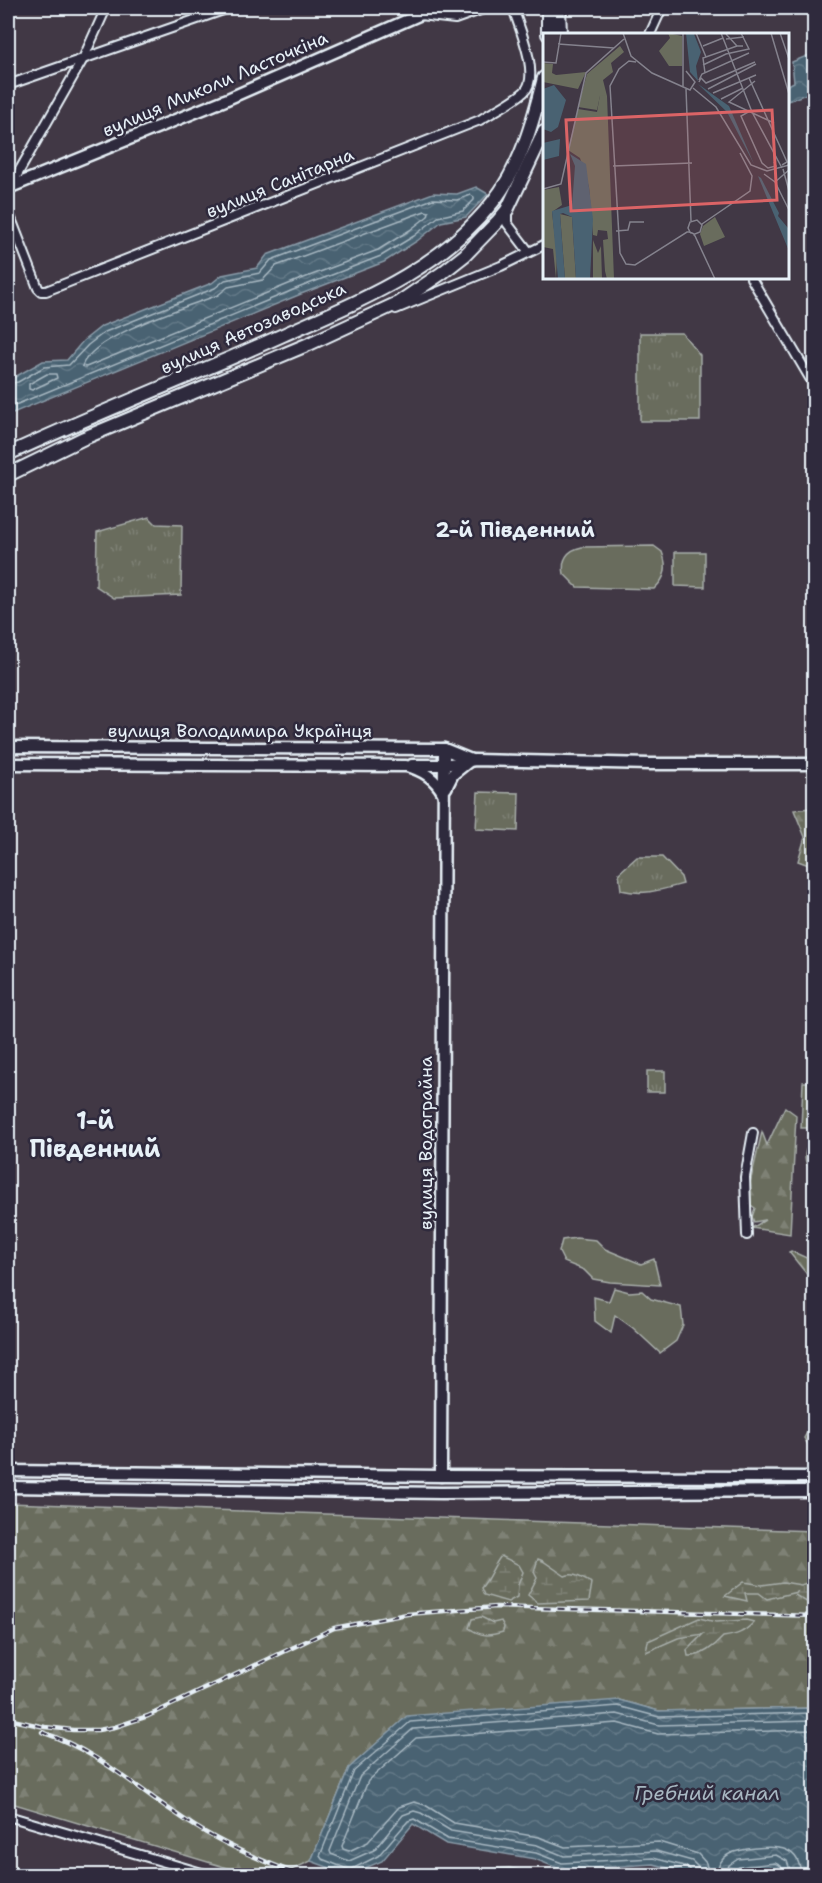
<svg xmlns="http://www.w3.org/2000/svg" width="822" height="1883" font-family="'Shantell Sans',sans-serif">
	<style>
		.green { fill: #696c5d; stroke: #a8aeaa; stroke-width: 1.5 }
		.forest { fill: url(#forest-firs); stroke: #a8aeaa; stroke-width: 1.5 }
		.wetland { fill: url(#wetland-marsh); stroke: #a8aeaa; stroke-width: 1.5 }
		.park { fill: url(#park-tufts); stroke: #a8aeaa; stroke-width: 1.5 }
		.water { fill: url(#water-waves); stroke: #899ba8; stroke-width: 1.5 }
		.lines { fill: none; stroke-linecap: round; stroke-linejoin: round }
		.shore { stroke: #a8b8c2; stroke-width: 1.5 }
		.street-casing { stroke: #e8f1f8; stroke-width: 12 }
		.secondary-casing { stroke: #e8f1f8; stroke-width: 15 }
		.primary-casing { stroke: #e8f1f8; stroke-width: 16 }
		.street { stroke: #2f2a3d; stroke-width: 8 }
		.secondary { stroke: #2f2a3d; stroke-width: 10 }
		.primary { stroke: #2f2a3d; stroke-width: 12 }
		.rail-casing { stroke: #e8f1f8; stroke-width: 4.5 }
		.rail { stroke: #2f2a3d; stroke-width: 2; stroke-dasharray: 7; stroke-linecap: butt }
		.labels { text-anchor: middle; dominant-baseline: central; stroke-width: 5; stroke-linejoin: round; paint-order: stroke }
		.street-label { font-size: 18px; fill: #e8f1f8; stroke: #2f2a3d }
		.water-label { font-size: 20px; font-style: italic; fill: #a8b8c2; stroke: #2f2a3d }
		.quarter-label { font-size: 21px; font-weight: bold; fill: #e8f1f8; stroke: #2f2a3d }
		.district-label { font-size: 24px; font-weight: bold; fill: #e8f1f8; stroke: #2f2a3d }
		.inset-road { fill: none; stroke: #84828d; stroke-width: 1.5 }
		.view { fill: #db6466; fill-opacity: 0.15; stroke: #db6466; stroke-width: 3 }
		.inset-edge { fill: none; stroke: #e8f1f8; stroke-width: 3 }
	</style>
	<defs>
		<pattern id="forest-firs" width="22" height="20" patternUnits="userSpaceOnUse" patternTransform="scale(1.5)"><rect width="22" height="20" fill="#696c5d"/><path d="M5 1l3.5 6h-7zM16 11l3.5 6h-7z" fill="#7e8175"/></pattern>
		<pattern id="wetland-marsh" width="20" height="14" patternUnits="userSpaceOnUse" patternTransform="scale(1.5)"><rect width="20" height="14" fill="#696c5d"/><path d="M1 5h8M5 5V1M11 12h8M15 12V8" fill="none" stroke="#7e8175"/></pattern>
		<pattern id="park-tufts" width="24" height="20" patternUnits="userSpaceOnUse" patternTransform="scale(1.5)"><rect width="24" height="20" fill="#696c5d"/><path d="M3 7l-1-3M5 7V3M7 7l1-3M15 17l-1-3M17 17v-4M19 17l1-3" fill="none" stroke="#7e8175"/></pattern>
		<pattern id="water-waves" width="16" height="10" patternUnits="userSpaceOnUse" patternTransform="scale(1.5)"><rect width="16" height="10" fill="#496272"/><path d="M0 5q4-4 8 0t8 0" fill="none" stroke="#637987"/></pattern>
	</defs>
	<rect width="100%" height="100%" fill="#413845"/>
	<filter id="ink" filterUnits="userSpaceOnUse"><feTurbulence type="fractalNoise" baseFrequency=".0167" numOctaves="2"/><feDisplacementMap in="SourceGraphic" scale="12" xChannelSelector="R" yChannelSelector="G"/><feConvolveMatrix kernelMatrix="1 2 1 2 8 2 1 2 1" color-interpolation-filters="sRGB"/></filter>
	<g filter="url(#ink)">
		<!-- green -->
		<g class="green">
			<path d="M654 546 662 552C668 567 666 578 654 589L577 587 564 574C561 560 567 550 582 547Z"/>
			<path d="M675 552H705V587L675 586Z"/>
			<path d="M803 1082H814V1128H801Z"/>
			<path d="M814 1139V1172C802 1163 802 1149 814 1139Z"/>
			<path d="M576 1238 596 1240 605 1249 641 1264 654 1259 660 1285 610 1282 593 1279 584 1270 564 1262 559 1252 562 1240Z"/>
			<path d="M614 1288 629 1292 642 1291 651 1299 681 1307 683 1325 676 1341 660 1353 633 1328 615 1315 611 1333 595 1321 594 1297 609 1301Z"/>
		</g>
		<!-- forest -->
		<g class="forest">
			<path d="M810 808H814V867L798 861 805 837 794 810Z"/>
			<path d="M785 1107 796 1115 790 1234 752 1228 765 1220 754 1222 752 1217 755 1208 751 1205 750 1183 762 1132 767 1145Z"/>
			<path d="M791 1251 809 1259 814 1266V1283L789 1252Z"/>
			<path d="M8 1503 814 1531V1708L659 1711 619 1700 349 1768 311 1861 280 1875H251L8 1802Z"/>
			<path d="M509 1868 548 1875H473L474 1871Z"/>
		</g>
		<!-- wetland -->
		<g class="wetland">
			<path d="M501 1556 519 1565 523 1572 518 1585 517 1597 508 1602 484 1595 481 1588C489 1579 493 1566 501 1556Z"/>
			<path d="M538 1559 543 1561 565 1576C576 1572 581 1579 592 1583L589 1601 538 1603 528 1595 537 1578 534 1572Z"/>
			<path d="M814 1580V1592H808L810 1604 795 1595 797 1592 767 1599 759 1593H745L747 1601 725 1596 743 1582 762 1585 783 1582 801 1585Z"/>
			<path d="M481 1617 493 1623 501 1621 504 1627 503 1632C489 1636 481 1637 469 1628L472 1619Z"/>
			<path d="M699 1618 716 1622 746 1620 754 1622C744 1633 736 1635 723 1637 715 1646 701 1657 688 1656L687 1650 703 1634 678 1638 646 1652 648 1641Z"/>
		</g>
		<!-- park -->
		<g class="park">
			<path d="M640 333H682L700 355V421H640Z"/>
			<path d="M149 517 156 524 182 525 181 595 114 598 96 586 97 532Z"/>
			<path d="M478 792 519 793 518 831 476 829Z"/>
			<path d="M637 857H662L681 877 683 884C661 890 643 896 621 890L619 873Z"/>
			<rect x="647" y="1071" width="18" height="21"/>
			<path d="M814 1427V1449L810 1448 804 1438 808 1431Z"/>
		</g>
		<!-- water -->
		<g class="water">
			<path d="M814 53V91L788 101V85L794 82 792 62Z"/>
			<path d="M476 187 488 194 466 217 441 222 417 241 384 262 301 294 8 415V378L15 377 43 361 67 360 83 341 102 326 212 283 222 275 257 268 267 255 433 193 457 194Z"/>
			<path d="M619 1700 659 1711 814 1708V1875H780L776 1869 714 1876 696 1875 653 1864 562 1870 535 1859 446 1844 413 1824 382 1861 349 1875 311 1861 349 1768 407 1716Z"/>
		</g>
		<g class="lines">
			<!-- shore -->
			<g class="shore">
				<path d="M425 211 429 212 428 216 410 230 378 250 296 281 86 367 82 366C93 335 186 307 218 295L228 287 263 280 276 266Z"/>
				<path d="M47 374H56L57 378 32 390 29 389V384Z"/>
				<path d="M8 384 18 382 44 367 69 365 88 345 105 332 215 288 225 280 260 273 271 260 433 199 457 200 471 195 474 197V200L463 211 438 217 414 236 381 256 298 288 8 408"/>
				<path d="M692 1876 691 1871 688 1867 653 1858 562 1863 536 1853 448 1839 414 1819 408 1821 378 1856 350 1870 322 1859 320 1856 354 1771 410 1722 618 1706 659 1717 814 1713"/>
				<path d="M699 1876 698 1867 692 1861 656 1851 564 1856 537 1845 451 1831 421 1813 414 1811 403 1815 374 1850 349 1861 331 1854 330 1851 360 1776 413 1729 617 1714 659 1725 814 1721"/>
				<path d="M709 1876 706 1863 698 1854 659 1842 565 1847 539 1837 454 1823 425 1805 414 1802 399 1807 368 1842 349 1851 343 1849 342 1846 368 1781 416 1738 617 1723 658 1734 814 1730"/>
				<path d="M717 1876C718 1852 737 1850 756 1848 778 1846 800 1846 801 1876"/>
				<path d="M726 1876 729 1865 738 1859 776 1855 787 1861 792 1876"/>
				<path d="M734 1876 735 1870 739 1867 775 1863 781 1866 785 1876"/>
			</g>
			<defs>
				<g id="street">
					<path d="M420 15 455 19 486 8"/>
					<path d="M650 34 662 8"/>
					<path d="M8 85 229 8"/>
					<path d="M9 189 83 59 106 8"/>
					<path d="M507 210V223L529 252"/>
					<path d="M8 211 38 288 41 291H46L480 120C494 111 511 103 524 92 541 77 519 27 513 8"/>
					<path d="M751 278 814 385"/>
					<path d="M396 309 501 266 544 245"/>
					<path d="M747 1235 745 1177 753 1133"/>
					<path d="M8 1816 212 1876"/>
				</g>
				<g id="secondary">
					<path d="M8 188 225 100 435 8"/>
					<path d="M8 747 444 749 471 760"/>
					<path d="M8 764 406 766C423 770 435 778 443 793"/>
					<path d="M412 765H444L475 760 650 764H814"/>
					<path d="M446 788 453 774 468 762"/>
					<path d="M8 1471 441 1476 814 1477"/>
					<path d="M441 1476 444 749"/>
					<path d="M8 1487 441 1493 814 1491"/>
				</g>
				<g id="primary">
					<path d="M548 8V34"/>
					<path d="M559 8 560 34"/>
					<path d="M8 454C99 412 192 376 283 335 359 301 439 270 492 203 521 167 533 121 544 78"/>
					<path d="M8 475 84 438 309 344 398 303 442 273 465 255 497 222 507 210 544 132"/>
				</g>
			</defs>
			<!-- street casing -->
			<use href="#street" class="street-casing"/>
			<!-- secondary casing -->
			<use href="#secondary" class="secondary-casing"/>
			<!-- primary casing -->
			<use href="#primary" class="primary-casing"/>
			<!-- street -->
			<use href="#street" class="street"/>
			<!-- secondary -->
			<use href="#secondary" class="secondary"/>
			<!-- primary -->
			<use href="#primary" class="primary"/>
			<defs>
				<g id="rail">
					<path d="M8 1719 45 1727 73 1730H98L115 1727 148 1716 334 1628 407 1614 496 1607 814 1616"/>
					<path d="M42 1732C94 1750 131 1783 175 1813 214 1841 258 1860 303 1876"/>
				</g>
			</defs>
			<!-- rail casing -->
			<use href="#rail" class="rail-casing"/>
			<!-- rail -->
			<use href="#rail" class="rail"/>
		</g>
	</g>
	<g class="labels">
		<!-- street labels -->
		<g class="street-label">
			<text transform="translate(215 84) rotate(-23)">вулиця Миколи Ласточкіна</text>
			<text transform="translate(280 183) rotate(-22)">вулиця Санітарна</text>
			<text transform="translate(253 328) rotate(-24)">вулиця Автозаводська</text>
			<text x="240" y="731">вулиця Володимира Українця</text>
			<text transform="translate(426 1143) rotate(-90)">вулиця Водограйна</text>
		</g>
		<!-- water labels -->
		<g class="water-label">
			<text x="707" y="1793">Гребний канал</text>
		</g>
		<!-- quarter labels -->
		<g class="quarter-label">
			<text x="515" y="530">2-й Південний</text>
		</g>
		<!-- district labels -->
		<g class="district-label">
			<text x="95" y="1121">1-й<tspan x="95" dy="28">Південний</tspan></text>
		</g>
	</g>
	<!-- overview -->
	<g transform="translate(543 33)">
		<rect width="246" height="246" fill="#413845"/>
		<path d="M77 13 81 19 68 30 70 39 60 47 64 63H57L54 77 35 74 44 41Z" fill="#696c5d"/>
		<path d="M0 30 10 31 9 40 13 42 43 39 35 56 0 49ZM57 62 64 63 71 246H64L62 238 60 207 65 206 64 198 55 197 54 203 50 202 46 154 37 125 25 117 35 76 54 79ZM16 154 19 172 9 179 14 223 13 246 10 216 0 214V157ZM17 181 29 184 33 246H22ZM50 207 55 220 58 213 59 246H50Z" fill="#696c5d"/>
		<path d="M125 0 139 3V33H126L116 18 127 5Z" fill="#696c5d"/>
		<path d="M172 184 182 204 161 213 157 201 160 193Z" fill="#696c5d"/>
		<path d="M143 0 151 1 158 19 153 33 155 48 147 39ZM155 51 186 73 211 131 184 79ZM11 52 23 67 15 94 8 99 0 96V56ZM17 106 16 123 0 127V110ZM27 121 43 131 50 186 47 246H33L29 184 20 180 17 181 22 246H15L9 178 29 172 32 133ZM215 143 218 145 236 180 235 183 245 195 246 218Z" fill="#496272"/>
		<path class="inset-road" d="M80 0 88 23 109 40 147 57 152 49 143 38M140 0V54M153 0 163 24M178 0 209 79 239 135M228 0 246 61M237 0 246 26M183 1 194 13H200M183 6 201 4M15 11 71 15M160 13 180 5M0 29 13 30 18 0M93 29 86 28 76 36 67 53 77 220 83 231 92 232 144 199H146L149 200 151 201H152L157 199 159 192 154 187 147 189 145 195 147 199 148 200H149L151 201V202L152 203 172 246M160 32 183 21 206 16 198 0M162 40 160 25 194 13M206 45 244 129 239 132M156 47 159 41 206 20M212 48 186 69 231 90M156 49 158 45 163 50 212 29M150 55 173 74 208 132 224 138 246 132M143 56 148 188M165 56 213 31M170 60 213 42M178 66 200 55M207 78 198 83 219 130 225 135 233 133 231 129M70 133 149 130M240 136 246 158M221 141 232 149 246 177M232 149 246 137M0 156 18 151 43 40 81 6M159 191 207 158 209 143 197 120M73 198 85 197 87 189H101"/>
		<path class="view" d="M229 77 234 167 28 178 23 87Z"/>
		<rect width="246" height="246" class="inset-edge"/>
	</g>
	<!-- margin -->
	<rect width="822" height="1883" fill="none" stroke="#2f2a3d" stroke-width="30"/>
	<rect x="15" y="15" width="792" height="1853" fill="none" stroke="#e8f1f8" stroke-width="2" filter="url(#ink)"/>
</svg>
